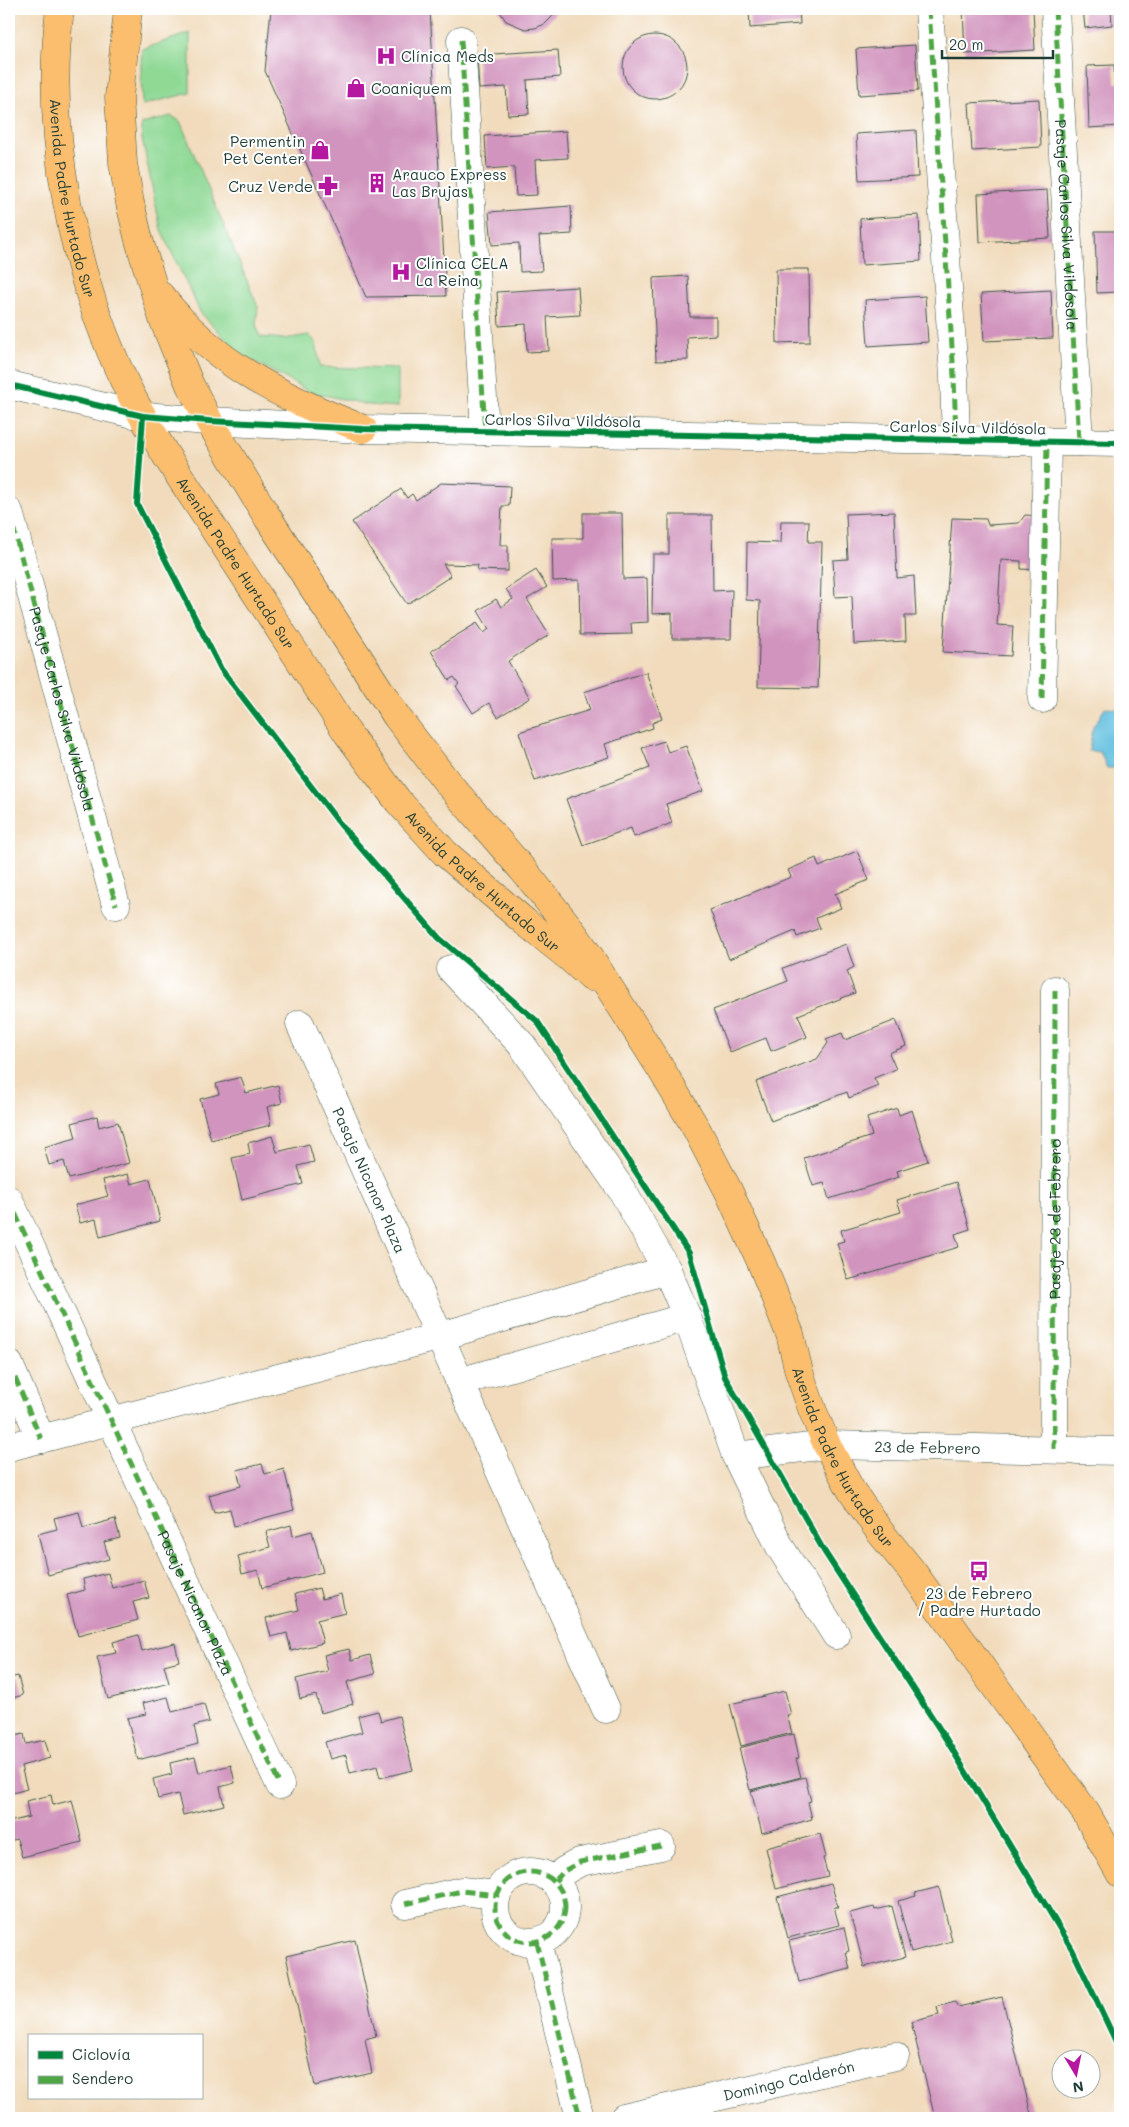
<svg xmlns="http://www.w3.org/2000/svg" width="1129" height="2127" font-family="Mali,sans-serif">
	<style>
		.green { fill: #8fd995; stroke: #578b64 }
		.water { fill: #62c0e0; stroke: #407e8a }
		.building { fill: #d194be }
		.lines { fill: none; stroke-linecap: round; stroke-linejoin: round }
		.minor-casing { stroke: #3e5548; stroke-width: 29 }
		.major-casing { stroke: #3e5548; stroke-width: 29 }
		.minor { stroke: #fff; stroke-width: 28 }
		.major { stroke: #fbbe6e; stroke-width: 28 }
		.quiet { stroke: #4fa644; stroke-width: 5; stroke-dasharray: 10 5; stroke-linecap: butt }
		.cycleway-casing { stroke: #fff; stroke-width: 9 }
		.cycleway { stroke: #00873e; stroke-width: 6 }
		.labels { text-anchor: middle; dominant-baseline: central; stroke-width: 4; stroke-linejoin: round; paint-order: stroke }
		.poi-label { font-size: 15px; fill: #1f3d34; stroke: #fff; text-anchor: start }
		.street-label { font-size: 15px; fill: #1f3d34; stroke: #fff }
	</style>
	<rect width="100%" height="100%" fill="#fff"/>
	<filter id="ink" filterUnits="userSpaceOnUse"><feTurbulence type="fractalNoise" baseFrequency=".02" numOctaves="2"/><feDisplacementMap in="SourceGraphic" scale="10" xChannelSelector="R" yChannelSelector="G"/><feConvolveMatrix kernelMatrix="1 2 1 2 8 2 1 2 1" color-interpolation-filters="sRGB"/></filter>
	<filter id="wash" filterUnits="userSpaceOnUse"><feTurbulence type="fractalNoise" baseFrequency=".0096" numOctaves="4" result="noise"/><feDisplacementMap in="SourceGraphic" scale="20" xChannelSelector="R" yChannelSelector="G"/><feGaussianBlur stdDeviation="1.12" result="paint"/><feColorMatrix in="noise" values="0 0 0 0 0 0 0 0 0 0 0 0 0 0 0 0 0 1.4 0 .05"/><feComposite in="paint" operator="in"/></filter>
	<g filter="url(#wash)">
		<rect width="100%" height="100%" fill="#f1dbbc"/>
		<!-- green -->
		<g class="green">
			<path d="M190 33V93L142 105 141 66 142 49Z"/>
			<path d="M171 116 180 121 258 307 256 324 260 337 284 339 309 335 316 342 320 367 398 369V407L369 405 310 392 239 353 200 312 161 230 142 138V124Z"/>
		</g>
		<!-- water -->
		<path class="water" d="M1105 708 1120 709V768H1107L1100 752 1089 751 1093 727Z"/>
		<g id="blocks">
			<!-- building -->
			<g class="building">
				<path d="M271 9H430L446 296 366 297 265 71Z"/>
				<path d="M498 9H557L553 16 545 24 535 28 525 29 506 21Z"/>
				<path d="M749 9H799L800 24 750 28Z"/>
				<path d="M894 9H920L919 12 894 10Z"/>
				<path d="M963 9H1033L1035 50 965 54Z"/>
				<path d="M1083 9H1111L1112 25 1085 28Z"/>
				<circle cx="655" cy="67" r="32"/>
				<path d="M915 45 918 91 859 95 856 49Z"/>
				<path d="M558 50 560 77 527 80 529 114 508 115 506 87 479 89 477 55Z"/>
				<path d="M1114 65 1115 83H1120V126L1089 128 1087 66Z"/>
				<path d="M1039 99 1041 147 972 151 969 103Z"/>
				<path d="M916 130 918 177 859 180 856 134Z"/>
				<path d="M566 131 568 158 535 160 537 195 516 196 514 167 487 169 485 136Z"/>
				<path d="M1047 190 1050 238 980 242 978 194Z"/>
				<path d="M571 206 572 234 539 236 542 271 520 272 519 243 492 245 489 212Z"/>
				<path d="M919 215 921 261 862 265 860 219Z"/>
				<path d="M1095 231H1120V292L1097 293Z"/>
				<path d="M776 269H809L810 342 777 343Z"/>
				<path d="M688 276 690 317H716V335L687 337 688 360 656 361 653 278Z"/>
				<path d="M578 287 580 315 547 317 549 351 527 352 526 324 499 326 497 292Z"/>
				<path d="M1051 290 1053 338 984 341 981 294Z"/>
				<path d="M925 296 928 342 868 346 865 300Z"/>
				<path d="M441 483 510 486 509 506H502L500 545H508V571L477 570 478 565 443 564 451 576 407 604 352 522 401 489 407 498 412 494 416 500Z"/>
				<path d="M894 512 897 578 914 576 916 616H905L906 641 854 644 852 596 835 597 833 560 848 559 846 514Z"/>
				<path d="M583 513H622L623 579 647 578 648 622 631 623 632 634 580 635 579 580 553 581 552 538H583Z"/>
				<path d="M669 515H712L713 591 732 590 731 639H672V613L652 614 653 554H669Z"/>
				<path d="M1025 515 1040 516 1037 570 1021 569V561L1001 560 997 625 1013 626 1011 656 943 652 952 518 986 519 988 525 1019 523Z"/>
				<path d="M781 521H809L808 542H822L818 688 758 687 760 601 746 600 747 542 780 543Z"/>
				<path d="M536 570 547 587 527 599 549 635 508 661 530 698 498 717 489 703 473 713 456 686 459 684 454 677 449 680 431 651 477 623 484 633 489 629 478 611 496 599 501 607 513 599 506 589Z"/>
				<path d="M646 672 662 719 652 723 653 728 605 744 609 757 535 781 519 732 590 710 584 692Z"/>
				<path d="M664 741 668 752 686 746 703 791 666 804 672 823 634 837 631 828 583 845 566 799 650 768 642 748Z"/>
				<path d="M857 851 869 880 835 894 841 908 816 918 820 928 797 937 795 931 729 959 710 910 791 877 788 870 816 858 819 867Z"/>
				<path d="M846 944 854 967 847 971 855 993 798 1015 807 1037 771 1051 766 1038 730 1052 713 1010 788 981 783 968Z"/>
				<path d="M896 1020 906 1046 889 1053 896 1069 874 1078 878 1086 849 1098 847 1092 771 1121 756 1082 817 1059 828 1043 826 1039 842 1033 845 1040Z"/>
				<path d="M241 1077 246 1093 278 1085 282 1103 267 1107 271 1125 211 1140 200 1099 219 1094 216 1084Z"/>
				<path d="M897 1108 899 1115 912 1110 928 1161 897 1171 899 1177 829 1199 824 1183 813 1186 804 1158 872 1136 867 1118Z"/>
				<path d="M97 1116 99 1127 118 1122 129 1163 69 1179 64 1161 49 1165 44 1147 76 1138 72 1123Z"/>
				<path d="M272 1136 277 1152 309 1144 314 1162 298 1166 303 1184 242 1200 232 1158 250 1154 248 1143Z"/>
				<path d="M128 1174 131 1184 150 1179 160 1221 100 1237 96 1219 80 1223 75 1205 108 1196 103 1180Z"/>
				<path d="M956 1182 970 1229 955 1234 959 1247 848 1280 837 1243 844 1241 841 1230 901 1212 897 1200Z"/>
				<path d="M262 1464 265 1474 284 1469 294 1510 234 1526 230 1509 214 1513 209 1495 241 1486 237 1470Z"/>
				<path d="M79 1512 83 1528 115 1519 120 1538 104 1542 109 1559 48 1575 38 1534 57 1529 54 1518Z"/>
				<path d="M291 1525 293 1536 312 1531 323 1572 262 1588 258 1570 242 1574 238 1556 270 1547 266 1532Z"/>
				<path d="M108 1573 112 1588 144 1580 149 1598 133 1602 138 1620 78 1636 67 1595 85 1590 83 1579Z"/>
				<path d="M319 1588 322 1599 341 1594 345 1613 317 1620 323 1643 291 1651 287 1633 271 1637 266 1618 299 1610 295 1594Z"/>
				<path d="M138 1635 142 1651 175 1643 179 1661 164 1665 169 1683 108 1699 97 1657 116 1653 113 1642Z"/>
				<path d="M349 1649 352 1660 370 1655 375 1674 347 1682 353 1704 321 1713 316 1695 300 1699 296 1679 328 1671 324 1655Z"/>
				<path d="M18 1676 23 1695 9 1699V1678Z"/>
				<path d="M785 1691 791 1715H787L792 1733 741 1746 730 1704Z"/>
				<path d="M168 1697 172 1712 204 1704 209 1722 194 1726 198 1744 138 1760 127 1718 146 1714 143 1703Z"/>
				<path d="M378 1711 381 1721 399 1716 413 1770 380 1778 377 1766 350 1773 346 1755 330 1759 325 1742 362 1732 358 1716Z"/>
				<path d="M24 1734 26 1744 45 1740 50 1758 21 1766 27 1789 9 1794V1737Z"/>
				<path d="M794 1734 799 1758 796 1759 801 1777 750 1790 739 1748Z"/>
				<path d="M195 1757 199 1773 231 1765 235 1783 220 1787 224 1805 183 1815 178 1794 158 1799 153 1779 172 1774 170 1763Z"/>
				<path d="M805 1777 811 1801 808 1802 812 1819 762 1833 751 1791Z"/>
				<path d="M51 1795 53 1805 72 1800 82 1842 22 1857 17 1839 9 1841V1822L29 1817 26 1801Z"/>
				<path d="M820 1834 826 1857 823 1858 828 1876 776 1889 766 1848Z"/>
				<path d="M831 1883 838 1907H834L839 1925 788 1938 777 1897Z"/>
				<path d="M939 1887 952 1941 911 1952 898 1901 916 1896 915 1893Z"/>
				<path d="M892 1906 905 1957 864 1967 850 1913 874 1907 875 1910Z"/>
				<path d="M844 1927 849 1951 846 1952 850 1969 799 1982 789 1941Z"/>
				<path d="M355 1940 376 2036 365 2039 372 2073 315 2086 286 1956Z"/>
				<path d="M1002 1997 1032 2118H935L911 2022 939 2015 937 2007 955 2002 958 2007Z"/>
			</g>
		</g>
	</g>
	<g filter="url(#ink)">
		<use href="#blocks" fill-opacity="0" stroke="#3e5548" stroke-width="1"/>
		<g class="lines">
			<defs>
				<g id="minor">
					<path d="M929 9 954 376 956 440"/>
					<path id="s1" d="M1055 9 1079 442"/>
					<path d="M461 40 485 431"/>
					<path d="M9 385 143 416 209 421 363 429 1120 443"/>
					<path d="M9 512 116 905"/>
					<path d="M1042 699 1047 441"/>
					<path d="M451 969 522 1045 623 1192 667 1270 687 1317 736 1456 780 1547 836 1635"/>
					<path id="s2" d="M300 1024 606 1709"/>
					<path id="s3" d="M9 1200 280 1785"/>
					<path d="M9 1364 41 1439"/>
					<path d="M459 1382 687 1317"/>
					<path d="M9 1447 438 1337 667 1270"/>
					<path id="s4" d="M1054 1449 1055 990"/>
					<path id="s5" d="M736 1456 827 1445 1120 1451"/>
					<circle cx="530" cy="1907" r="35"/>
					<path d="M555 1881 564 1871 580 1862 661 1846"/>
					<path d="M405 1904 462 1891 496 1895"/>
					<path d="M537 1942 580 2118"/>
					<path id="s6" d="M624 2118 895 2056"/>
				</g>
				<g id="major">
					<path id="s7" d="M60 9C44 132 72 273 126 385 138 410 153 434 167 457L348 734 398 801 445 853 525 922 570 958 591 977"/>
					<path id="s8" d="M128 9 119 97 123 163 130 203 139 240 163 319 190 385 209 421 268 518 397 717 447 782 529 877 569 927 588 954 661 1069 697 1130 729 1192 761 1262 790 1334 799 1372 812 1409 827 1445 851 1490 880 1532 912 1571 1086 1813 1120 1873"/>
					<path d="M161 296C214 365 284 398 363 429"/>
				</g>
			</defs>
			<!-- minor casing -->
			<use href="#minor" class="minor-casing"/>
			<!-- major casing -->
			<use href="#major" class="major-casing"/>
			<!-- minor -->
			<use href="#minor" class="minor"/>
			<!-- major -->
			<use href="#major" class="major"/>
			<!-- quiet -->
			<g class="quiet">
				<path d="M929 9 954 376 956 440"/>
				<path d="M1055 9 1079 442"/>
				<path d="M461 40 485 431"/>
				<path id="s9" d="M9 512 116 905"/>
				<path d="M1042 699 1047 441"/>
				<path d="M9 1200 280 1785"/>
				<path d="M9 1364 41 1439"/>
				<path d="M1054 1449 1055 990"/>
				<circle cx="530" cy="1907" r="35"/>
				<path d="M555 1881 564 1871 580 1862 661 1846"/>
				<path d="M405 1904 462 1891 496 1895"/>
				<path d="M537 1942 580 2118"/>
			</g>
			<defs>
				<g id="cycleway">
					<path d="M9 385 143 416 209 421 363 429 1120 443"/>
					<path d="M143 416 137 504 221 669 340 824 439 938 537 1021 689 1253 725 1377 824 1551 946 1739 1072 1949 1120 2050"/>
				</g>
			</defs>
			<!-- cycleway casing -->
			<use href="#cycleway" class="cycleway-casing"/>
			<!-- cycleway -->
			<use href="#cycleway" class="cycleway"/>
		</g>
	</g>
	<!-- icons -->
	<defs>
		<symbol id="hospital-bare" viewBox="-9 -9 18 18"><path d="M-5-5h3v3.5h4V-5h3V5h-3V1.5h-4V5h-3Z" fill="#b5179e" stroke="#fff" stroke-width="2.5" paint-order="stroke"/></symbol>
		<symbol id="shop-bare" viewBox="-9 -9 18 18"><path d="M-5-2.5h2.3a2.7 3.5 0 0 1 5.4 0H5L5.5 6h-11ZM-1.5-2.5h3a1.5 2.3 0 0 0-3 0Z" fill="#b5179e" stroke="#fff" stroke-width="2.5" paint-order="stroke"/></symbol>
		<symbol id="building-bare" viewBox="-9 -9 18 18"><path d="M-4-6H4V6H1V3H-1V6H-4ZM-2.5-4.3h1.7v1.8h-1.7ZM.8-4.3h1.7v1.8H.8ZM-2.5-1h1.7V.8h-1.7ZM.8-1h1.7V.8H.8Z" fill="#b5179e" stroke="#fff" stroke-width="2.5" paint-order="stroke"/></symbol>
		<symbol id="pharmacy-bare" viewBox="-9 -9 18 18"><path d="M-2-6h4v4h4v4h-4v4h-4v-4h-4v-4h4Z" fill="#b5179e" stroke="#fff" stroke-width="2.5" paint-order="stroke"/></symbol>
		<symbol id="bus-bare" viewBox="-9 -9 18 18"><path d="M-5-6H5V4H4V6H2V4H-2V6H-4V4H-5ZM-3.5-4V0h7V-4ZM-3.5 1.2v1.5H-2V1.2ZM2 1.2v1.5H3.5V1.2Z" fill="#b5179e" stroke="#fff" stroke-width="2.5" paint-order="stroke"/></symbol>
	</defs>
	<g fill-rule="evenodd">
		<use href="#hospital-bare" x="372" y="42" width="28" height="28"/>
		<use href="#shop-bare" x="342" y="74" width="28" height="28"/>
		<use href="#shop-bare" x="306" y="136" width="28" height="28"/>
		<use href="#building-bare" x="363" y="169" width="28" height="28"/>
		<use href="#pharmacy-bare" x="314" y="172" width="28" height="28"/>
		<use href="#hospital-bare" x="387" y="258" width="28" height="28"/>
		<use href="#bus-bare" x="965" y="1557" width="28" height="28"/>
	</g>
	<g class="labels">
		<!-- poi labels -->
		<g class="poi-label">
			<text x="401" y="56">Clínica Meds</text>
			<text x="371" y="88">Coaniquem</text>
			<text x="305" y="141" text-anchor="end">Permentin<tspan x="305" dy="17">Pet Center</tspan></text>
			<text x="392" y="174">Arauco Express<tspan x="392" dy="17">Las Brujas</tspan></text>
			<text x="313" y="186" text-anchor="end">Cruz Verde</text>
			<text x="416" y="263">Clínica CELA<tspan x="416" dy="17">La Reina</tspan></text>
			<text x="979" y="1593" text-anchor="middle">23 de Febrero<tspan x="979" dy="17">/ Padre Hurtado</tspan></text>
		</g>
		<!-- street labels -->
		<g class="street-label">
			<text stroke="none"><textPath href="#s7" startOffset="191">Avenida Padre Hurtado Sur</textPath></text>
			<text stroke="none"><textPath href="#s1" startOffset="216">Pasaje Carlos Silva Vildósola</textPath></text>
			<text transform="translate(563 420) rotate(1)">Carlos Silva Vildósola</text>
			<text transform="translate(968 427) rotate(1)">Carlos Silva Vildósola</text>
			<text stroke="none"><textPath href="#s7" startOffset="596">Avenida Padre Hurtado Sur</textPath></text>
			<text stroke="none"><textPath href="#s9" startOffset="204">Pasaje Carlos Silva Vildósola</textPath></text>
			<text stroke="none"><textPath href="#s7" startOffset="1001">Avenida Padre Hurtado Sur</textPath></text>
			<text stroke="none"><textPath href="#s2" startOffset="171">Pasaje Nicanor Plaza</textPath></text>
			<text stroke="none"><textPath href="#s4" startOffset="230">Pasaje 23 de Febrero</textPath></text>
			<text stroke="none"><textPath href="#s5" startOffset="192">23 de Febrero</textPath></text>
			<text stroke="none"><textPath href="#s8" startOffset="1650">Avenida Padre Hurtado Sur</textPath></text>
			<text stroke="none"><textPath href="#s3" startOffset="444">Pasaje Nicanor Plaza</textPath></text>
			<text stroke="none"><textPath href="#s6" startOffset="169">Domingo Calderón</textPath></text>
		</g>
	</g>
	<!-- margin -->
	<rect width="1129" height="2127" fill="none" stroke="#fff" stroke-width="30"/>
	<!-- legend -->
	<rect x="28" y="2034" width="175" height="65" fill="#ffffff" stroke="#a5b1ae"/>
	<rect x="38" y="2051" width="25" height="8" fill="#00873e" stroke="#a5b1ae"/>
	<text x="72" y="2060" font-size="15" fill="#1f3d34">Ciclovía</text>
	<rect x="38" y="2076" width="25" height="8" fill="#4fa644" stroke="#a5b1ae"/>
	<text x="72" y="2084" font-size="15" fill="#1f3d34">Sendero</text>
	<!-- north arrow -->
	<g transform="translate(1076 2074) rotate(170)"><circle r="24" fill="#ffffff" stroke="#a5b1ae"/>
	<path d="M0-4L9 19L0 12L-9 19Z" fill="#b5179e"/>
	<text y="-8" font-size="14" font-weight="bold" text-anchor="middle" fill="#1f3d34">N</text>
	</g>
	<!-- scale -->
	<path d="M942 50v8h111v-8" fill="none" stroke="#1f3d34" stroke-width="2.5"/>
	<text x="949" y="50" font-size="15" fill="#1f3d34" stroke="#ffffff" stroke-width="4" paint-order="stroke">20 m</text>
</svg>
